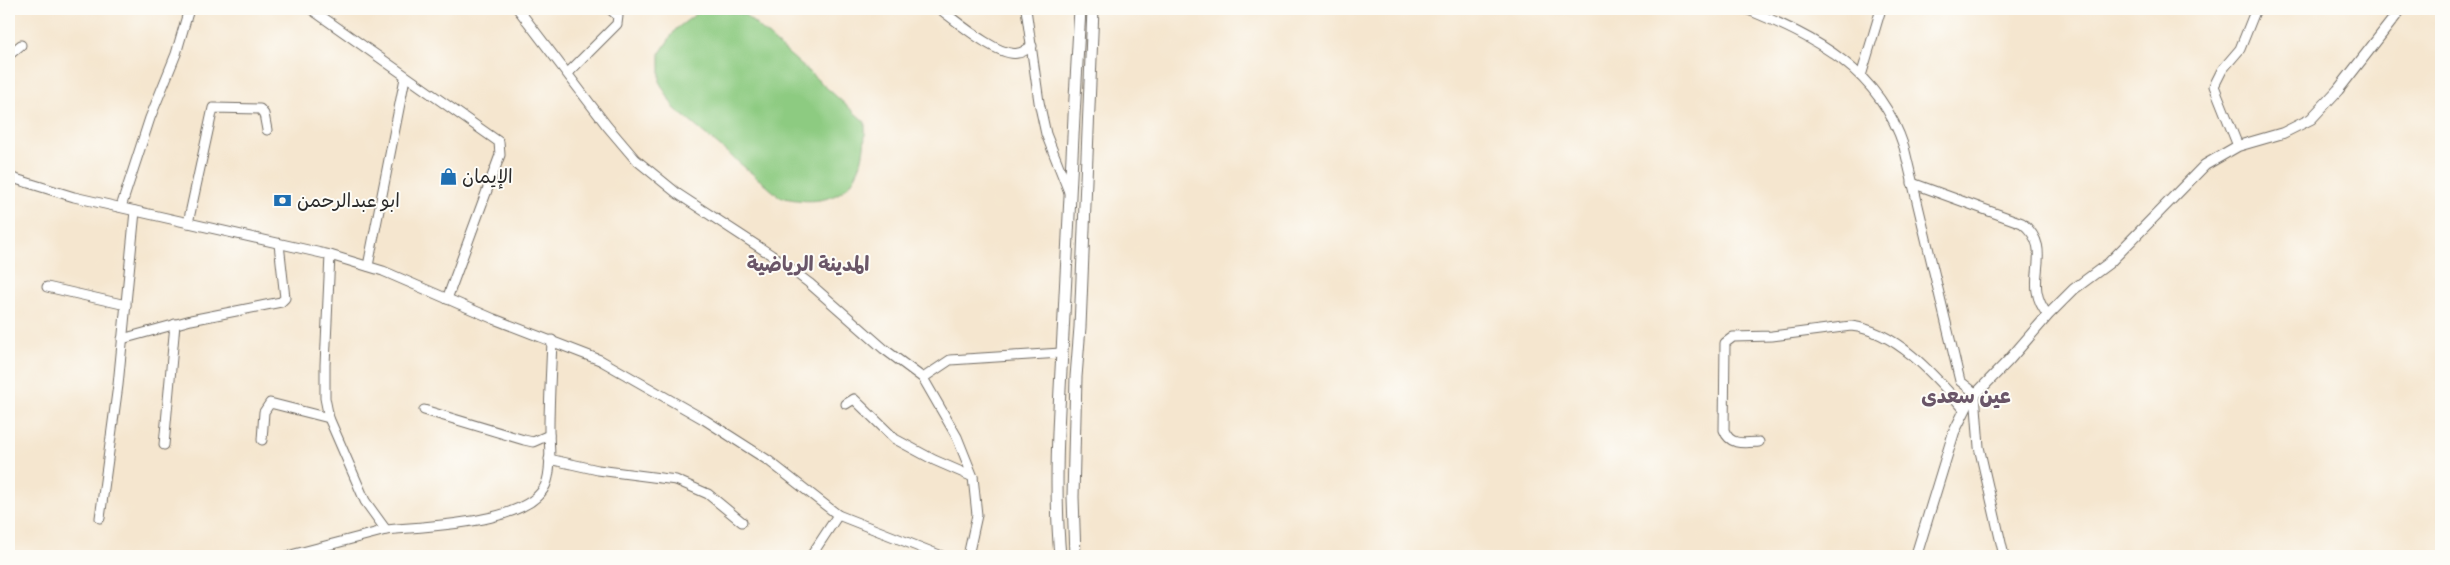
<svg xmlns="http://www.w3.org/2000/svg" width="2450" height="565" font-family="Itim,'Playpen Sans Arabic',sans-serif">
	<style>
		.pitch { fill: #8dcb81; stroke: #5c7b56 }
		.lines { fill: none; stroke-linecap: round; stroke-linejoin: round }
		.minor-casing { stroke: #726c64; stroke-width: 11 }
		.tertiary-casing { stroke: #726c64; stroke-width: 12 }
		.secondary-casing { stroke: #726c64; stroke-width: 13 }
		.minor { stroke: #fff; stroke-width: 9 }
		.tertiary { stroke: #fff; stroke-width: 10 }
		.secondary { stroke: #fff; stroke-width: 11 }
		.labels { text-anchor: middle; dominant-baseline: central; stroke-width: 4; stroke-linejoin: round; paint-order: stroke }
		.poi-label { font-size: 19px; fill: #2b2b2b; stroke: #fdfcf7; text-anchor: start }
		.neighbourhood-label { font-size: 20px; font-weight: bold; fill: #6a5668; stroke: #fdfcf7 }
		.quarter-label { font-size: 21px; font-weight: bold; fill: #6a5668; stroke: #fdfcf7 }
	</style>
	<rect width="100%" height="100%" fill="#fdfcf7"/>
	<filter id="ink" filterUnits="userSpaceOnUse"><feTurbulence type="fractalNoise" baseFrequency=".02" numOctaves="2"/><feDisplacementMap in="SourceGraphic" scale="10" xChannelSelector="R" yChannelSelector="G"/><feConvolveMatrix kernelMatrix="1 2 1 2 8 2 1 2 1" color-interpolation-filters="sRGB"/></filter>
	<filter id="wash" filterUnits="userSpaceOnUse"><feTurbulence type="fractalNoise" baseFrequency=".0096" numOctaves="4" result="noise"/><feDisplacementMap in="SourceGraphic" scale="20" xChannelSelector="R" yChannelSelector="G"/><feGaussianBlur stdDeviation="1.12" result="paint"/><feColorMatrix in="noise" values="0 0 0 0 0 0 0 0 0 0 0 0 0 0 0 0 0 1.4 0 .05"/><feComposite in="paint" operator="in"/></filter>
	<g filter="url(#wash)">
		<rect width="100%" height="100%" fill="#f5e6cf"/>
		<!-- pitch -->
		<path class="pitch" d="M700 11H724L744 14 865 122C867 181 843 212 780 197L674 108 660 83V53L676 29Z"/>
	</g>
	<g filter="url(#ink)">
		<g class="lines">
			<defs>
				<g id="minor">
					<path d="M311 9 499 142 500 155 447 299"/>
					<path d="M518 9 607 126 635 159 678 194 779 260 809 283 884 349 923 378 957 437 973 477 977 515 968 556"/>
					<path d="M940 9C955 20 999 58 1018 53 1023 53 1028 48 1032 46"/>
					<path d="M1026 9 1039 102 1046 134 1069 192"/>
					<path d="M1746 9C1817 38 1879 70 1904 147L1960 381 1975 393 1979 447 2004 556"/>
					<path d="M9 55 21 45"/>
					<path d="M568 73 617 24 618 16 610 9"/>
					<path d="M1861 76 1881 9"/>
					<path d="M2238 146 2214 86 2222 70 2240 49 2256 9"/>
					<path d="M9 177 74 197 330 255 383 271 494 319 600 360 705 420 769 461 838 515 942 556"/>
					<path d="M1912 183 2022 223C2058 252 2019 280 2048 315"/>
					<path d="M121 207 150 118 176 54 189 9"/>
					<path d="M188 223 213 108 260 109 264 114 267 130"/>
					<path d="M368 266 405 78"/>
					<path d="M47 287 126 305"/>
					<path d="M122 339 191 320 281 302 285 298 279 244"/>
					<path d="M923 378 950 360 1061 353"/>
					<path d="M846 404 854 399 895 439 934 460 973 477"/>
					<path d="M424 410 524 440 533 442 549 435"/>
					<path d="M262 440 264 412 270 403 329 418"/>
					<path d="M1759 442C1744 443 1730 446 1724 430L1725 343 1733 337 1772 336 1851 326C1897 331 1935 376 1964 409"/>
					<path d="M164 445 175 324"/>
					<path d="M549 459 598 470 676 480 708 494 742 522"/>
					<path d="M100 518 118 385 135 211"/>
					<path d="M386 530C423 526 535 525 547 481 552 464 549 445 549 428 549 399 551 369 552 340"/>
					<path d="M287 556 386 530 365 501 329 418 325 398V365L330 255"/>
					<path d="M811 556 838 515"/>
				</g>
				<path id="tertiary" d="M1916 556 1954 432 1970 400 2009 360 2048 315 2074 289 2109 263 2205 165 2238 146 2283 133 2311 119 2338 90 2401 9"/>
				<g id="secondary">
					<path d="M1060 556C1053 476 1060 395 1064 315 1069 212 1074 111 1080 9"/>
					<path d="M1075 556 1073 497 1076 377 1080 327 1093 9"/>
				</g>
			</defs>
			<!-- minor casing -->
			<use href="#minor" class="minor-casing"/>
			<!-- tertiary casing -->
			<use href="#tertiary" class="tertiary-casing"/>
			<!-- secondary casing -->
			<use href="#secondary" class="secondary-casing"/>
			<!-- minor -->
			<use href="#minor" class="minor"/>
			<!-- tertiary -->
			<use href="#tertiary" class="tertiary"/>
			<!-- secondary -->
			<use href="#secondary" class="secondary"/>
		</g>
	</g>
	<!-- icons -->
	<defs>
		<symbol id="shop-bare" viewBox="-9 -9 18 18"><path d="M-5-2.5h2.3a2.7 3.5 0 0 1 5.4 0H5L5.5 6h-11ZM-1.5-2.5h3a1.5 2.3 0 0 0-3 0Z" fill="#1f6fb2" stroke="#fdfcf7" stroke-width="2.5" paint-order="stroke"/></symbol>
		<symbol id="bank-bare" viewBox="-9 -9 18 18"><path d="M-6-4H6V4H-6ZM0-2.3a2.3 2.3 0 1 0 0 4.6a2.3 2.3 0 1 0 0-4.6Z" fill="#1f6fb2" stroke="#fdfcf7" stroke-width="2.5" paint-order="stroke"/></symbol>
	</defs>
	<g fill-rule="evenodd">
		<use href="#shop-bare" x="436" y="164" width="25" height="25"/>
		<use href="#bank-bare" x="270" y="188" width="25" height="25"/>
	</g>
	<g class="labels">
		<!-- poi labels -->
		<g class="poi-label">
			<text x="462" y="176">الإيمان</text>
			<text x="297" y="200">ابو عبدالرحمن</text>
		</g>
		<!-- neighbourhood labels -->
		<g class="neighbourhood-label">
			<text x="808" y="264">المدينة الرياضية</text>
		</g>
		<!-- quarter labels -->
		<g class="quarter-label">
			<text x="1966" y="395">عين سعدى</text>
		</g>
	</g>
	<!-- margin -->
	<rect width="2450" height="565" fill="none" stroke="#fdfcf7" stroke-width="30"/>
</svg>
